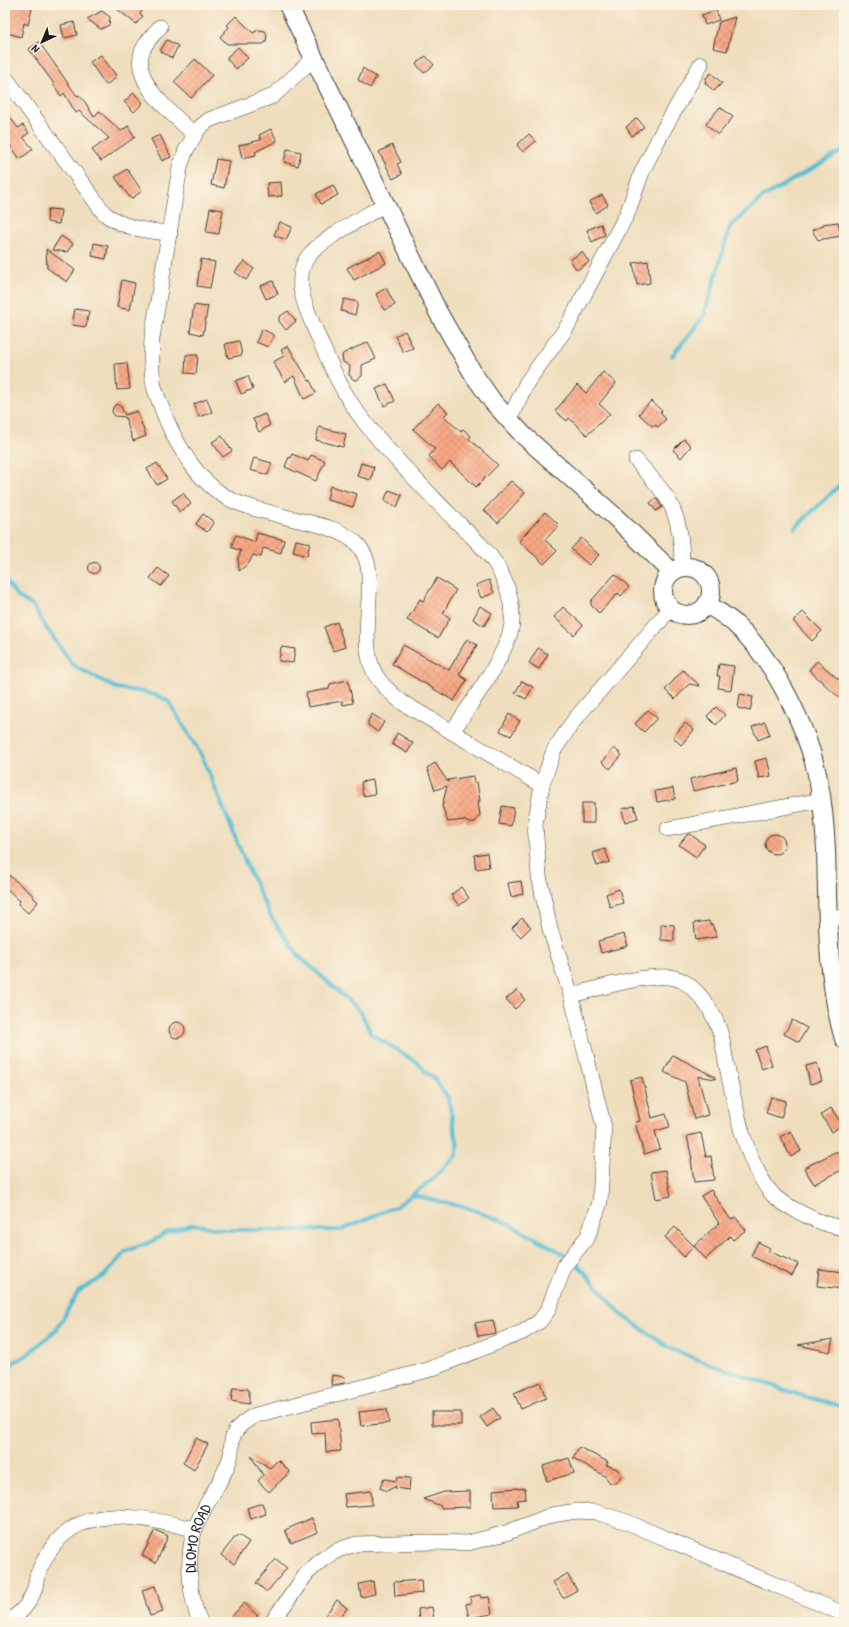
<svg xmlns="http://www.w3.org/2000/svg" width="849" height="1627" font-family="'Patrick Hand',sans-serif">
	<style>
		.grass { fill: url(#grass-dots); stroke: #507a5a }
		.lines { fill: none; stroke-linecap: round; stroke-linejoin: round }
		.stream { stroke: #57bed5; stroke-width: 4 }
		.building { fill: url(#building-cross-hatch) }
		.minor-casing { stroke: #3c3934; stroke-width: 16 }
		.tertiary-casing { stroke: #3c3934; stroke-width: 20 }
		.minor { stroke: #fff; stroke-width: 15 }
		.tertiary { stroke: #fff; stroke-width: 18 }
		.labels { text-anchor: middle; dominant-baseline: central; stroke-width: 3; stroke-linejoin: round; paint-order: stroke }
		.street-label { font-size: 15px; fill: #1c1c1c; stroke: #fcf5e5 }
	</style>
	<defs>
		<pattern id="grass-dots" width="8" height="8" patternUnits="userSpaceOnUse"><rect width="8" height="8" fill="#84d798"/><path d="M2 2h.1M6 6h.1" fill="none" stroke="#71b882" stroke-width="1.8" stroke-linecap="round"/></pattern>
		<pattern id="building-cross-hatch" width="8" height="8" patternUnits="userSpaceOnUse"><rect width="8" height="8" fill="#f8a885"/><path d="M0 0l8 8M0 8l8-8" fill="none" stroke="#d49072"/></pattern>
	</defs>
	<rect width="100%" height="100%" fill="#fcf5e5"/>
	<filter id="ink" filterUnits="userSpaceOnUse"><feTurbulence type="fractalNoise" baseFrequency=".025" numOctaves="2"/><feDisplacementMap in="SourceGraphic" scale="8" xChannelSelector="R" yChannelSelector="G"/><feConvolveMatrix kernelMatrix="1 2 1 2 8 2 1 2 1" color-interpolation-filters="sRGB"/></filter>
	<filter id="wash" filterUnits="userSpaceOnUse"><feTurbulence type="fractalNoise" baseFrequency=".012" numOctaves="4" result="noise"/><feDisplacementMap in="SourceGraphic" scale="16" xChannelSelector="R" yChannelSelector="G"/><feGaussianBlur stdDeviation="0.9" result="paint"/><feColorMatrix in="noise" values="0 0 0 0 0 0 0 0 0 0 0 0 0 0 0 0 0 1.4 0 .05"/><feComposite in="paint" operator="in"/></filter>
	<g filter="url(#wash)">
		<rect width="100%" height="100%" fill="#efdebd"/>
		<!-- grass -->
		<path class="grass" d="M841 929H844V985L841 958Z"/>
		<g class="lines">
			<!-- stream -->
			<g class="stream">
				<path d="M672 356 704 316 730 227 763 197 844 150"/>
				<path d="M795 528 844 481"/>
				<path d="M5 580 17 596 33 606 45 626 73 665 116 688 144 692 161 697 169 702 202 756 249 871 271 917 299 956 361 1012 371 1034 418 1063 425 1071 434 1078 448 1098 458 1146 456 1155 432 1180 397 1206 341 1230H225L193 1224 167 1232 151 1242 126 1251 104 1276 78 1292 57 1329 26 1356 12 1363 5 1386"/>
				<path d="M412 1195 468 1208 509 1224 568 1256"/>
				<path d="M574 1260 621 1314 669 1348 709 1364 800 1395 844 1407"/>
			</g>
		</g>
		<g id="blocks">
			<!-- building -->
			<g class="building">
				<path d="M11 5H33L28 25 24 23 21 37 7 33 9 27 5 26Z"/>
				<path d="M112 5H147L140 14 143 16 136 24Z"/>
				<path d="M716 10 719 20 705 25 702 15Z"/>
				<path d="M102 11 110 17 109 25 101 29 87 19Z"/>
				<path d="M236 16 253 33 258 30 265 31 267 34 266 42 263 44H227L220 37 229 27 227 25Z"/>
				<path d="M735 17 727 51 713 48 719 22Z"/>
				<path d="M74 22 77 35 64 38 61 25Z"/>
				<path d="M167 40 178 46 172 58 160 51Z"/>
				<path d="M39 42 77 96 79 95 85 102 94 117 99 111 121 131 128 126 135 137 101 161 92 150 109 138 79 111 76 113 64 93 61 96 53 84H54L29 49Z"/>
				<path d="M238 47 248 58 236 69 226 58Z"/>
				<path d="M101 55 117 77 106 85 90 62Z"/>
				<path d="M426 56 434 65 424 73 416 64Z"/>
				<path d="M195 59 212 75 191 98 174 82Z"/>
				<path d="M363 68 376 77 370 88 358 80Z"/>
				<path d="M711 73 722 83 714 91 705 83 706 78Z"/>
				<path d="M134 93 143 103 134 112 124 102Z"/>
				<path d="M720 107 733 117 718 135 706 124Z"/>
				<path d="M5 110 18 128 23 125 29 133 23 137 33 149 20 159 5 138Z"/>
				<path d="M637 118 644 127 632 136 626 127Z"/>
				<path d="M271 129 277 141 255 152 256 155 242 158 239 145 261 140 259 135Z"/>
				<path d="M529 134 536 141 523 152 517 145Z"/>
				<path d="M160 135 171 157 162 161 151 139Z"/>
				<path d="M392 145 401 162 397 164 402 174 393 179 379 152Z"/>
				<path d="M287 149 301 152 298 166 284 162Z"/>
				<path d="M216 159 229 161 224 188 211 185Z"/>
				<path d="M127 169 142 191 131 199 115 177Z"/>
				<path d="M281 182 282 196 268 197 267 183Z"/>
				<path d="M333 185 338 195 321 204 316 194Z"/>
				<path d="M602 195 608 205 596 213 589 202Z"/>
				<path d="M210 208 223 210 219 234 206 232Z"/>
				<path d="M48 209 61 210 59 224 47 222Z"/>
				<path d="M280 222 292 227 286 240 274 235Z"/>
				<path d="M838 222 841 236 818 240 812 230 823 226V224Z"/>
				<path d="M601 224 605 235 592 242 587 230Z"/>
				<path d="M61 236 73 244 67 252 52 250Z"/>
				<path d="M94 243 108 246 106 259 92 256Z"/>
				<path d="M46 249 75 270 67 282 47 268Z"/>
				<path d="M380 251 386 263 354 280 347 268Z"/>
				<path d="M582 252 589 262 577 270 570 260Z"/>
				<path d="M201 259 215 262 210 288 197 286Z"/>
				<path d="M244 261 254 269 246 280 235 272Z"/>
				<path d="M648 261 650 283 637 285 633 263Z"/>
				<path d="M122 280 135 283 130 310 117 307Z"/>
				<path d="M273 281 278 294 266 299 260 286Z"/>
				<path d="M386 288 395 305 384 310 376 294Z"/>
				<path d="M344 299 358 302 355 315 341 311Z"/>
				<path d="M194 305 206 307 208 305 203 335 190 332Z"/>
				<path d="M75 309 89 311 86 327 72 325Z"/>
				<path d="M288 311 296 321 286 330 279 321V317Z"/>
				<path d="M262 329 274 335 268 347 256 342Z"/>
				<path d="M405 331 413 348 403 352 395 336Z"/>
				<path d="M239 341 242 355 228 358 225 344Z"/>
				<path d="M368 342 376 359 362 365V376L357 380H354L349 375 350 366 343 362 342 355 344 353Z"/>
				<path d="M288 346 309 381 310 380 316 393 304 399 294 376 285 382 273 362 284 356 281 350Z"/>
				<path d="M186 355H198L196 374 185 373Z"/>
				<path d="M127 363 130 389 117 390 115 364Z"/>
				<path d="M603 372 616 383 599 404 610 414 587 435 569 418 567 421 555 411 577 385 586 393Z"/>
				<path d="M248 376 253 389 241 394 236 381Z"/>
				<path d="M387 384 395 401 384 406 376 389Z"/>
				<path d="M207 399 212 412 199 417 194 404Z"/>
				<path d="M651 401 662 411 660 413 666 419 658 427 655 425 652 426 639 414Z"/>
				<path d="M438 403 448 412 444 416 461 432 463 429 471 436 469 439 498 465 476 487 450 462 442 470 429 456 435 449 413 429Z"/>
				<path d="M117 404 121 407 125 415 137 411 146 436 133 441 125 417 115 416 112 412 113 407Z"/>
				<path d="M265 414 270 425 259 432 253 419Z"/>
				<path d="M319 427 346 434 343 447 316 440Z"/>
				<path d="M222 436 232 451 223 457 212 442Z"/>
				<path d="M684 439 691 446 681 458 673 450Z"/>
				<path d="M292 454 308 461 311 455 325 461 316 481 285 467 289 457 291 458Z"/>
				<path d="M254 458 272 463 268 475 250 470Z"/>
				<path d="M157 463 167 479 157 485 147 469Z"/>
				<path d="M361 463 374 467 371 480 357 476Z"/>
				<path d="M511 481 525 493 498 523 484 510Z"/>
				<path d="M330 486 357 494 353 507 327 500Z"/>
				<path d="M389 490 402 495 397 507 384 501Z"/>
				<path d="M183 493 191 504 180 512 172 501Z"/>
				<path d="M656 498 662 507 656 511 650 503Z"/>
				<path d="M545 512 559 525 545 540 557 551 544 564 519 541Z"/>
				<path d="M203 514 214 522 207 532 196 524Z"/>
				<path d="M257 533 284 540 281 553 263 548 261 557 253 555 249 563 239 571 238 558 241 551 231 547 236 535 255 542Z"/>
				<path d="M581 538 599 555 589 565 571 549Z"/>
				<path d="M296 540 310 543 307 556 293 552Z"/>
				<circle cx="94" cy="568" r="5.5"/>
				<path d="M158 568 169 576 161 586 150 578Z"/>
				<path d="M615 574 629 587 621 596 618 593 599 613 591 605V601Z"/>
				<path d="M437 578 456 590 443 613 450 618 438 638 407 620 420 599 423 601Z"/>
				<path d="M489 580 494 593 481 598 476 585Z"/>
				<path d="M480 606 492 613 484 626 473 619Z"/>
				<path d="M563 607 583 625 574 635 554 617Z"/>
				<path d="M803 612 822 631 812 641 793 621Z"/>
				<path d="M337 622 345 647 333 651 324 627Z"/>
				<path d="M467 639 477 645 459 675 467 680 454 701 392 664 403 645 449 670Z"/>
				<path d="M281 647 295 649 293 663 279 661Z"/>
				<path d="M538 648 548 654 539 669 529 663Z"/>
				<path d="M817 661 844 684V702L809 670Z"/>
				<path d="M719 664 734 666 731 690 718 688 720 676H717Z"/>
				<path d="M683 670 700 686 689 684 675 699 665 690Z"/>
				<path d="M348 680 353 703 343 705 342 701 308 707 306 693 329 689 330 684Z"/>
				<path d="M522 681 533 687 526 699 515 693Z"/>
				<path d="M740 694 753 697 750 711 738 708Z"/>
				<path d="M716 707 725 715 716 725 707 716Z"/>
				<path d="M648 710 657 718 644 732 635 724Z"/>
				<path d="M372 714 384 722 378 732 368 725V721Z"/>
				<path d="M509 714 520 721 511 736 500 731Z"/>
				<path d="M765 722 770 735 758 740 752 727Z"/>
				<path d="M685 723 694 730 681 745 673 737Z"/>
				<path d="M397 733 413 743 407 753 392 744Z"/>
				<path d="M614 748 622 755 610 769 602 762Z"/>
				<path d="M767 758 771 776 759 778 755 761Z"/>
				<path d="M435 763 448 782V780L473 776 474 783 477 782 480 801H478L480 815 475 822 469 823 464 820 448 822 442 806 447 786 435 790 427 768Z"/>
				<path d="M736 768 738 781 693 791 690 779Z"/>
				<path d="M373 780 375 794 363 796 361 782Z"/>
				<path d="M673 788 675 799 657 802 655 791Z"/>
				<rect x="582" y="803" width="12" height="20"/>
				<path d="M502 806 514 808 511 826 499 824Z"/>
				<path d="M634 806 638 818 625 822 622 809Z"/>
				<path d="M690 834 705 845 696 857 679 845 687 835Z"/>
				<circle cx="775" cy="844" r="10"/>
				<path d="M605 849 610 862 597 866 593 853Z"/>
				<path d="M487 853 489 867 476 869 474 855Z"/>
				<path d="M5 872 34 896 33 897 38 902 28 913 18 904 20 901 5 887Z"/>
				<path d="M521 881 523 894 511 897 508 883Z"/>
				<path d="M461 887 469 898 459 906 451 895Z"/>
				<path d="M619 889 623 903 610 907 606 894Z"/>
				<path d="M522 918 531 927 521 937 512 928Z"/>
				<path d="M709 921 710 925 712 924 717 937 696 940 694 923Z"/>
				<path d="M661 924 674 925V941L661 940Z"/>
				<path d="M624 934 628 946 601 953 598 941Z"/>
				<path d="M517 990 525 1000 515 1009 506 999Z"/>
				<path d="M792 1020 807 1028 799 1042 784 1034Z"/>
				<circle cx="177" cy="1030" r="8"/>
				<path d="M766 1046 772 1065 762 1069 755 1050Z"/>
				<path d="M673 1055 715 1077V1079L698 1076 708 1115 694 1119 685 1082 664 1072Z"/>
				<path d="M817 1063 822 1081 810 1084 806 1066Z"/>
				<path d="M642 1077 652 1118 666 1114 670 1127 655 1131 660 1149 644 1154 635 1122 640 1121 630 1080Z"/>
				<path d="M771 1097 786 1101 781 1118 766 1113Z"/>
				<path d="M831 1108 842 1125 832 1132 821 1115Z"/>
				<path d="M791 1131 801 1151 791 1157 780 1137Z"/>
				<path d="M701 1133 706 1157 711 1156 714 1180 694 1182 691 1159H692L687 1136Z"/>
				<path d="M835 1152H839L844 1161V1169L814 1184 804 1168Z"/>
				<path d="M666 1170 671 1196 656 1199 651 1172Z"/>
				<path d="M711 1190 731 1220 735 1217 746 1230 733 1240 730 1236 706 1259 694 1246 719 1223 701 1196Z"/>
				<path d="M675 1227 694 1246 684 1257 665 1237Z"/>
				<path d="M758 1242 770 1248 768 1251 798 1264 792 1276 751 1256Z"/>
				<path d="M819 1269 844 1272V1289L817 1286Z"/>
				<path d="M493 1320 496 1333 478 1336 475 1323Z"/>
				<path d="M833 1339 830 1352 798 1345Z"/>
				<path d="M332 1375 345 1377 344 1383 334 1385H331Z"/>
				<path d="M540 1382 546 1398 521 1409 514 1393Z"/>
				<path d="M233 1388 248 1389 249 1390V1404L231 1401Z"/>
				<path d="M493 1408 500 1418 487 1427 480 1417Z"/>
				<path d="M387 1409 389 1423 361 1426 359 1412Z"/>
				<rect x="432" y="1412" width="29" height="13"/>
				<path d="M338 1419 341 1451 326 1452 325 1433 312 1434 311 1422Z"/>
				<path d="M196 1438 208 1444 194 1470 183 1463Z"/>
				<path d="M579 1447 608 1462 606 1465 617 1469 621 1475 619 1480 615 1483H610L605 1476 573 1458Z"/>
				<path d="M251 1456 270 1468 278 1460 290 1472 269 1492 258 1481 263 1475Z"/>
				<path d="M569 1458 574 1473 547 1481 543 1466Z"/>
				<path d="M397 1477 410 1478 409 1490 395 1488 396 1486 387 1491 380 1488 383 1480 386 1479 396 1481Z"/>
				<path d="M518 1488V1489L525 1488 526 1499 517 1500 518 1506 494 1507 493 1490Z"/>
				<path d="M371 1491 372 1505 346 1507 344 1494Z"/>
				<path d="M470 1491V1507L441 1508V1506L423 1499 444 1492Z"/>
				<path d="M262 1503 266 1514 251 1519 247 1508Z"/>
				<path d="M312 1518 318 1532 291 1543 285 1530Z"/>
				<path d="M155 1530 168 1536 156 1563 142 1556Z"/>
				<path d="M236 1536H240L249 1542 234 1564 221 1555Z"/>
				<path d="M276 1559 287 1568 267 1592 256 1583Z"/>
				<path d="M567 1574 577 1590 563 1598 553 1582Z"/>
				<path d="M421 1580 422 1593 395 1596 394 1582Z"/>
				<path d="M373 1581 375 1594 361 1597 359 1584Z"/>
				<path d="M155 1586 163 1612 150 1616 142 1590Z"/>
				<path d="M480 1595 481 1598 489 1597 492 1614 469 1618 466 1604 471 1603 470 1597Z"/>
				<path d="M337 1600 347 1608 337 1622H320Z"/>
				<path d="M244 1603 258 1616 253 1622H227Z"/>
				<path d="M432 1607 434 1619 419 1622 418 1609Z"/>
			</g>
		</g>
	</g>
	<g filter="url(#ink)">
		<use href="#blocks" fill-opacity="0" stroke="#3c3934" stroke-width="1"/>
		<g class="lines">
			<defs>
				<g id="minor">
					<path d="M160 27C154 34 145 42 142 52 132 84 173 114 194 134"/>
					<path d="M314 58 273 96 209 120 199 128 186 150 180 167 152 338C151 355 151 370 154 386 156 394 160 402 162 409 177 447 202 492 244 505 259 510 275 514 290 518 313 524 340 527 357 544 387 574 350 641 379 680 386 689 394 696 403 703L542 785"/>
					<path d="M5 77 104 213C122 228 146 231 170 233"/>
					<path d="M385 204C365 217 319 240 307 258 293 280 305 306 314 327 328 359 341 392 363 420 390 455 422 486 452 517 467 532 486 548 497 566 507 583 513 603 512 623 509 653 469 706 452 732"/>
					<path d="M509 420 527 382 567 327 627 214 642 172 661 134 701 64"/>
					<path d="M636 460C646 472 659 485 667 498 680 519 682 543 682 567"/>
					<path d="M668 829 821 800"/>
					<path d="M827 918 844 917"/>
					<path d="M571 995C598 989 649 972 675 978 695 983 713 1011 719 1029 723 1039 724 1051 726 1062 735 1104 744 1162 773 1195 781 1203 792 1208 801 1213 814 1220 830 1226 844 1228"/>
					<path d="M6 1622C20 1615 30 1603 35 1588 36 1584 36 1580 37 1576 67 1497 129 1515 195 1529"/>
					<path id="s1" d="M200 1622C189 1596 186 1556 195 1529 203 1505 221 1485 229 1461 232 1455 231 1447 232 1440 234 1428 246 1420 256 1415L428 1370 523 1332 540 1321 548 1310 565 1265 588 1236 600 1202 604 1127 571 995 550 929 539 876 535 824 542 785 554 750 575 719 671 608"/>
					<path d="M272 1622 307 1573 324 1558 338 1550 356 1544 430 1542 468 1543 506 1533 552 1515 577 1511 596 1512 627 1522 844 1614"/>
				</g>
				<g id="tertiary">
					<path d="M288 5 439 314 474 375 493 402 524 436 613 515 672 572"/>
					<circle cx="687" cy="591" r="24"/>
					<path d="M707 604C716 610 726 616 734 623 774 658 810 732 819 784 823 805 825 829 826 850 828 914 826 977 844 1039"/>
				</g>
			</defs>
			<!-- minor casing -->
			<use href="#minor" class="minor-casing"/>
			<!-- tertiary casing -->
			<use href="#tertiary" class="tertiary-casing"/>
			<!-- minor -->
			<use href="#minor" class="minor"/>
			<!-- tertiary -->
			<use href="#tertiary" class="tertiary"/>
		</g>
	</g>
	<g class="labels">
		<!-- street labels -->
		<g class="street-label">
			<text stroke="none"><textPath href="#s1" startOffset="86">DLOMO ROAD</textPath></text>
		</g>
	</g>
	<!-- margin -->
	<rect width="849" height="1627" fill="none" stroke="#fcf5e5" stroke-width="20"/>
	<!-- north arrow -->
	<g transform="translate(42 42) rotate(224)" stroke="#fcf5e5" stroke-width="3" paint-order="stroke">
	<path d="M0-3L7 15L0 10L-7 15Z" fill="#1c1c1c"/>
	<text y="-6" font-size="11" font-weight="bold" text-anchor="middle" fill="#1c1c1c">N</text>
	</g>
</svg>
